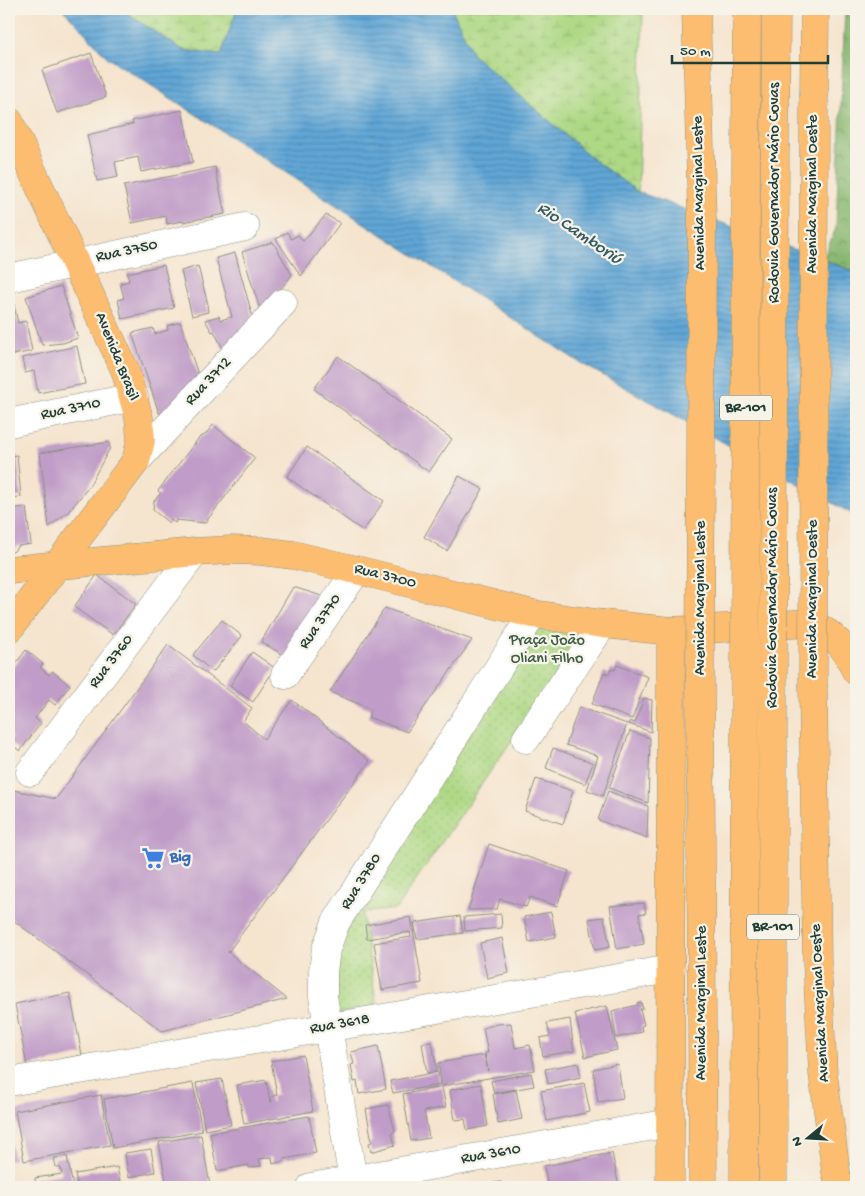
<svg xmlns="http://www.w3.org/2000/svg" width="865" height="1196" font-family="'Gochi Hand',sans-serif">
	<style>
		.forest { fill: url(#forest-crowns); stroke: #547a53 }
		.wetland { fill: url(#wetland-marsh); stroke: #668a5c }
		.park { fill: url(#park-dots); stroke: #668a5c }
		.water { fill: url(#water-rules); stroke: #407285 }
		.building { fill: #c09dc8 }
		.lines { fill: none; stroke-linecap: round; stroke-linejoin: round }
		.minor-casing { stroke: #8a9081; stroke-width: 29 }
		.major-casing { stroke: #8a9081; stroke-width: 29 }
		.highway-casing { stroke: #8a9081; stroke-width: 29 }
		.minor { stroke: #fff; stroke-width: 28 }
		.major { stroke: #fcbd6f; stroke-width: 28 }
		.highway { stroke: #fcbd6f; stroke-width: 28 }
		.major-bridge-casing { stroke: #8a9081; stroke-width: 29; stroke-linecap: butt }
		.highway-bridge-casing { stroke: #8a9081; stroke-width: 29; stroke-linecap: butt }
		.major-bridge { stroke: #fcbd6f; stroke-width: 28 }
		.highway-bridge { stroke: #fcbd6f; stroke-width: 28 }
		.labels { text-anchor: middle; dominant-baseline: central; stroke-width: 4.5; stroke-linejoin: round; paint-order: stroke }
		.shield { fill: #f7f3e8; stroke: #60746a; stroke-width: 1 }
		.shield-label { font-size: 15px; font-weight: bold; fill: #1f3d34 }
		.street-label { font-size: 16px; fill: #1f3d34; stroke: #f7f3e8 }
		.park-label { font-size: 16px; fill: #3b5c44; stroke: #f7f3e8 }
		.shop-label { font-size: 16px; font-weight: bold; fill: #366cbe; stroke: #f7f3e8; text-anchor: start }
		.water-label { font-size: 18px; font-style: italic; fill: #325c65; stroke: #f7f3e8 }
	</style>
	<defs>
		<pattern id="forest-crowns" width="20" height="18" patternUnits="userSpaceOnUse" patternTransform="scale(1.25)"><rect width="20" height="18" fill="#8ab872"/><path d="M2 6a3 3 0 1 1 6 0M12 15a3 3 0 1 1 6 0" fill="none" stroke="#70975e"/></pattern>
		<pattern id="wetland-marsh" width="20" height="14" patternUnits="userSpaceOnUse" patternTransform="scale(1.25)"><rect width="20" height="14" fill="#add884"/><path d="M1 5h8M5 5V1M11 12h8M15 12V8" fill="none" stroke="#94ba73"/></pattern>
		<pattern id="park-dots" width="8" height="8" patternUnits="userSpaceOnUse" patternTransform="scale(1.25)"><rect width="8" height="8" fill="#add884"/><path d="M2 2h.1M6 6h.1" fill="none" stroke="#94ba73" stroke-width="1.8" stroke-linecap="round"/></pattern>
		<pattern id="water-rules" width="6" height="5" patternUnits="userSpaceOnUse" patternTransform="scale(1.25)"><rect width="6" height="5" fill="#60a6d6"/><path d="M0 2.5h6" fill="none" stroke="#4f88ae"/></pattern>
	</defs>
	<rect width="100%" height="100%" fill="#f7f3e8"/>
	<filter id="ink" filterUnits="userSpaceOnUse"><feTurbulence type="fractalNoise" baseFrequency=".02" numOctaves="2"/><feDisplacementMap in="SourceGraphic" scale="10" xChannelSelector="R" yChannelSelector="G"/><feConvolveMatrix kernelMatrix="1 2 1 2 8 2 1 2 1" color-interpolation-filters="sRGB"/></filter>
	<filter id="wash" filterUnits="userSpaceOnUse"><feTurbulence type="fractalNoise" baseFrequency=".0096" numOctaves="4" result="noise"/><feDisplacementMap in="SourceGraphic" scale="20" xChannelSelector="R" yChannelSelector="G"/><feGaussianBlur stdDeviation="1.12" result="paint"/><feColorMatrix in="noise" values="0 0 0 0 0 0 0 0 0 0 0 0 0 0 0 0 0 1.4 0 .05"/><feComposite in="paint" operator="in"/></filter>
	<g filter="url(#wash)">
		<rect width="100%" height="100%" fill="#f5e4ce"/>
		<!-- forest -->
		<path class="forest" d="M845 9H856V272L823 259 836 228Z"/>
		<!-- wetland -->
		<g class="wetland">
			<path d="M120 9H237L221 55 183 50Z"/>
			<path d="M452 9H643L638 192 599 164 473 55Z"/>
		</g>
		<!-- park -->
		<path class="park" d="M538 625 586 632 396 909 362 913 377 1007 336 1014 334 986 339 948 350 920Z"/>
		<!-- water -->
		<path class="water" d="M63 9H120L183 50 221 55 237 9H452L473 55 599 164 638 192 856 272V516L579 362 107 57Z"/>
		<g id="blocks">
			<!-- building -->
			<g class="building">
				<path d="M91 53 106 97 57 113 42 70Z"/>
				<path d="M182 110 193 162 141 172 138 157 115 162 118 177 97 181 87 135 133 124 132 121Z"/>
				<path d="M215 167 225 214 183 222 182 221 167 224 166 216 132 223 124 186Z"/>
				<path d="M326 215 340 223 301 276 276 239 287 232 291 239 298 235 303 241Z"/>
				<path d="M273 242 292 275 261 313 242 252Z"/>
				<path d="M235 253 254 322 223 349 214 331 212 332 205 320 219 316 220 320 232 317 216 258Z"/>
				<path d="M164 265 174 308 122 319 118 300 124 298 120 283 129 281 127 273Z"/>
				<path d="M198 266 208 305H207L208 312 192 316 181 271Z"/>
				<path d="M61 286 78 338 63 343 42 345 26 297Z"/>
				<path d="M9 296H12L18 323 26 321 32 351 9 356Z"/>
				<path d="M180 322 200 380 169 415 159 413 132 333 153 328 155 334 168 330 167 326Z"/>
				<path d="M77 346 85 384 38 393 34 371 25 373 22 358Z"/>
				<path d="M338 356 452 439 429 472 314 389Z"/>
				<path d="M213 425 255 458 205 523 176 520 175 523 171 520 169 523 153 510 154 501 161 493 158 491 194 444H196L195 443 200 437 205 435Z"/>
				<path d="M109 442 110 448 88 488 69 511 49 527 40 453Z"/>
				<path d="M307 447 384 501 363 531 287 477Z"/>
				<path d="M17 455 21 497 9 498V456Z"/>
				<path d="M459 476 483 489 447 551 424 537Z"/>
				<path d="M26 507 31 544 18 546 13 552H9V509Z"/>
				<path d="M97 575 136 604 113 635 74 607Z"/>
				<path d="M293 587 322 596 287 657 261 642Z"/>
				<path d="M385 608 472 640 407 732 368 717 371 709 330 692Z"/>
				<path d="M222 620 242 636 213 672 193 655Z"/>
				<path d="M168 645 252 708 243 721 264 739 292 700 370 761 228 952 287 999 162 1031 9 917V789L56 799Z"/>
				<path d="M26 650 43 664 40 667 49 675 52 671 70 685 55 705 49 700 35 718 41 723 20 751 9 743 12 737 9 735V673Z"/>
				<path d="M252 652 275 668 253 702 230 686Z"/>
				<path d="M617 665 648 677 632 719 592 704 604 672 609 674 611 669 615 670Z"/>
				<path d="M644 698 652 700 651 732 629 724 630 721 635 723Z"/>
				<path d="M579 707 627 724 603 796 587 790 598 756 566 745Z"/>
				<path d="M630 731 650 738 648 803 609 788Z"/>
				<path d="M553 748 593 763 585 784 546 768Z"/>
				<path d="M536 779 573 791 563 824 525 811Z"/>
				<path d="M608 791 648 806 647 838 598 820Z"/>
				<path d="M489 844 569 871 557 906 530 897 526 907 500 899 497 909 468 910Z"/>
				<path d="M644 903 646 913 639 914 644 944 617 949 610 906Z"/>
				<path d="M551 912 556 937 529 942 524 917Z"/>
				<path d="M501 914 502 928 465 931 464 917Z"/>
				<path d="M460 916 463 933 417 939 414 923Z"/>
				<path d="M411 917 422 983 382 990 374 943 411 937 410 932 367 939 365 925Z"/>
				<path d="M604 917 610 947 595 950 589 919Z"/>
				<path d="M502 938 509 973 487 978 480 943Z"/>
				<path d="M70 993 82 1055 27 1066 15 1004Z"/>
				<path d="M641 1002 643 1009H640L644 1025 641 1026 642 1032 616 1038 612 1011 638 1005 637 1003Z"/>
				<path d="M607 1006 617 1050 585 1057 575 1013Z"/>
				<path d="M570 1019 574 1051 543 1056 540 1038 550 1036 547 1023Z"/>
				<path d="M511 1023 515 1048 530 1045 535 1070 442 1086 438 1063 484 1055 488 1071 485 1053H488L483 1028 497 1024Z"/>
				<path d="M432 1042 437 1071 427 1073 422 1043Z"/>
				<path d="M378 1046 386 1089 359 1094 357 1081 354 1082 351 1065 354 1064 351 1052Z"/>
				<path d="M303 1055 313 1111 244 1124 237 1085 266 1080 270 1102H272L271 1097 277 1095 271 1061Z"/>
				<path d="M578 1063 581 1077 548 1084 545 1069Z"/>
				<path d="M618 1064 623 1098 598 1102 593 1069Z"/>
				<path d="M438 1072 440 1085 393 1093 390 1081Z"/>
				<path d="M531 1073 534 1086 494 1093 491 1081Z"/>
				<path d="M222 1079 231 1125 205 1130 196 1083Z"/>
				<path d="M193 1083 202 1131 113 1148 104 1099Z"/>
				<path d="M584 1083 590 1112 547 1121 541 1091Z"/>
				<path d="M481 1084 488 1126 467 1130 465 1119 455 1120 450 1090Z"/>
				<path d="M442 1087 446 1107 424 1111 429 1138 411 1141 403 1094Z"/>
				<path d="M516 1090 522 1119 498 1124 493 1094Z"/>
				<path d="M101 1095 110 1145 24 1161 15 1111Z"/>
				<path d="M388 1105 395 1131 392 1133 395 1145 371 1152 369 1143 372 1142 366 1109Z"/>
				<path d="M309 1116 316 1153 284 1159V1161L273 1164 272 1157 259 1159 261 1166 249 1168V1165L217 1171 210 1133Z"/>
				<path d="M9 1134 14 1159 9 1160Z"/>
				<path d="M201 1135 210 1185 198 1187H167L159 1142Z"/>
				<path d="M151 1149 155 1172 129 1177 125 1153Z"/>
				<path d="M612 1153 619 1187H548L544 1166Z"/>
				<path d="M67 1156 73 1187H36L35 1178 62 1174 60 1167H56L54 1158Z"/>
				<path d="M117 1167 121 1187H78L75 1174Z"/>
				<path d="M501 1182 503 1187H478V1186Z"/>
			</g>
		</g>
	</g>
	<g filter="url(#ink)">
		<use href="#blocks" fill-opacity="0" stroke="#8a9081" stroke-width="1"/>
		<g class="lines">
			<defs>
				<g id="minor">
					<path d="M9 278 245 227"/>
					<path d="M9 423 134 397"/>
					<path d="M136 461 283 303"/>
					<path d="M285 675 357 570"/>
					<path d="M526 739 603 624"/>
					<path d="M30 772 195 552"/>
					<path d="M9 1082 671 969"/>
					<path d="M311 1187 670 1123"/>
					<path d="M354 1187 323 996V971L326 949 336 922 533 614"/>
				</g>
				<g id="major">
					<path d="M814 94 815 9"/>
					<path d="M9 121 125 370 139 418 141 440 136 461 9 629"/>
					<path d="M9 570 195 552 231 550 261 551 293 555 357 570 533 614 603 624 671 631 810 623C835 635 845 646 856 671"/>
					<path d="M700 677 703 1187"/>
					<path d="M813 687 817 963 823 1073 836 1172 839 1187"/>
					<path d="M670 1187 671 631"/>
				</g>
				<g id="highway">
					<path d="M775 145 776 9"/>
					<path d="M746 147 747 9"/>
					<path d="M744 1187 745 670"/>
					<path d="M773 1187V666"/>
				</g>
			</defs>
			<!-- minor casing -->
			<use href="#minor" class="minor-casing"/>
			<!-- major casing -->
			<use href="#major" class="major-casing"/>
			<!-- highway casing -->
			<use href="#highway" class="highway-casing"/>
			<!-- minor -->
			<use href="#minor" class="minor"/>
			<!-- major -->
			<use href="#major" class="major"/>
			<!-- highway -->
			<use href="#highway" class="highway"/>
			<defs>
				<g id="major-bridge">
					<path d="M696 9 702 220 700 677"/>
					<path d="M813 687 814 94"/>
				</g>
				<g id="highway-bridge">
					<path d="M773 666 775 145"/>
					<path d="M745 670 746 147"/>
				</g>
			</defs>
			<!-- major-bridge casing -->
			<use href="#major-bridge" class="major-bridge-casing"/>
			<!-- highway-bridge casing -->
			<use href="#highway-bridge" class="highway-bridge-casing"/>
			<!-- major-bridge -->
			<use href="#major-bridge" class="major-bridge"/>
			<!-- highway-bridge -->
			<use href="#highway-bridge" class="highway-bridge"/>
		</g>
	</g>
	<!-- icons -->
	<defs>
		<symbol id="supermarket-bare" viewBox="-9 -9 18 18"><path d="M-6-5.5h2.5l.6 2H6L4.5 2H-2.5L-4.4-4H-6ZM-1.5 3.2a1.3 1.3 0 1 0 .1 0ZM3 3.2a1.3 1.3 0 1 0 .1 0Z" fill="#3f7fe0" stroke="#f7f3e8" stroke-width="2.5" paint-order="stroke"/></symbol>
	</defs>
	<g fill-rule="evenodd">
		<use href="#supermarket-bare" x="137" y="842" width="32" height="32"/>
	</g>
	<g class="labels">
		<!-- shield labels -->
		<g class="shield">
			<rect x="720" y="395.5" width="52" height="25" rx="4"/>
			<rect x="747" y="914.5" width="52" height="25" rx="4"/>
		</g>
		<g class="shield-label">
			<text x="746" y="408">BR-101</text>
			<text x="773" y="927">BR-101</text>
		</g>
		<!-- street labels -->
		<g class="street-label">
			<text transform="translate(700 193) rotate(-91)">Avenida Marginal Leste</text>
			<text transform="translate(775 193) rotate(-90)">Rodovia Governador Mário Covas</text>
			<text transform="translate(813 194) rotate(-90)">Avenida Marginal Oeste</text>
			<text transform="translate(127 252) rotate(-12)">Rua 3750</text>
			<text transform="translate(116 357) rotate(68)">Avenida Brasil</text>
			<text transform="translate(209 382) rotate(-47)">Rua 3712</text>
			<text transform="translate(71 410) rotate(-12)">Rua 3710</text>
			<text transform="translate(385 577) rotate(14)">Rua 3700</text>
			<text transform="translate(701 598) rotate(-90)">Avenida Marginal Leste</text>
			<text transform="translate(773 598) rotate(-90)">Rodovia Governador Mário Covas</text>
			<text transform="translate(813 599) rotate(-90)">Avenida Marginal Oeste</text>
			<text transform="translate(321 622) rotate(-56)">Rua 3770</text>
			<text transform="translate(112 662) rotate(-53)">Rua 3760</text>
			<text transform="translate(362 882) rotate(-58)">Rua 3780</text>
			<text transform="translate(702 1003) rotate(-90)">Avenida Marginal Leste</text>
			<text transform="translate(821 1003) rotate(-93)">Avenida Marginal Oeste</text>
			<text transform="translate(340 1025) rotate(-10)">Rua 3618</text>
			<text transform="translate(491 1155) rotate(-10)">Rua 3610</text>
		</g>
		<!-- park labels -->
		<g class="park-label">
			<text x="547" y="641">Praça João<tspan x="547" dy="18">Oliani Filho</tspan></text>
		</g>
		<!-- shop labels -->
		<g class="shop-label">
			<text x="170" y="858">Big</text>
		</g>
		<!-- water labels -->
		<g class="water-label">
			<text transform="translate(579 234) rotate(34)">Rio Camboriú</text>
		</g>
	</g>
	<!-- margin -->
	<rect width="865" height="1196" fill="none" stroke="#f7f3e8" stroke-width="30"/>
	<!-- north arrow -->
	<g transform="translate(808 1138) rotate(252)" stroke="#f7f3e8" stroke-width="4" paint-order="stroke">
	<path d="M0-4L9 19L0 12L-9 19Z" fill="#1f3d34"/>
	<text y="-8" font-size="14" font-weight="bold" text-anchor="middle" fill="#1f3d34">N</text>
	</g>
	<!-- scale -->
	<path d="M672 55v8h156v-8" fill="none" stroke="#1f3d34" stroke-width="2.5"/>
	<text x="680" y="55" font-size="15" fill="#1f3d34" stroke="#f7f3e8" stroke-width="4" paint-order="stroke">50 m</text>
</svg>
